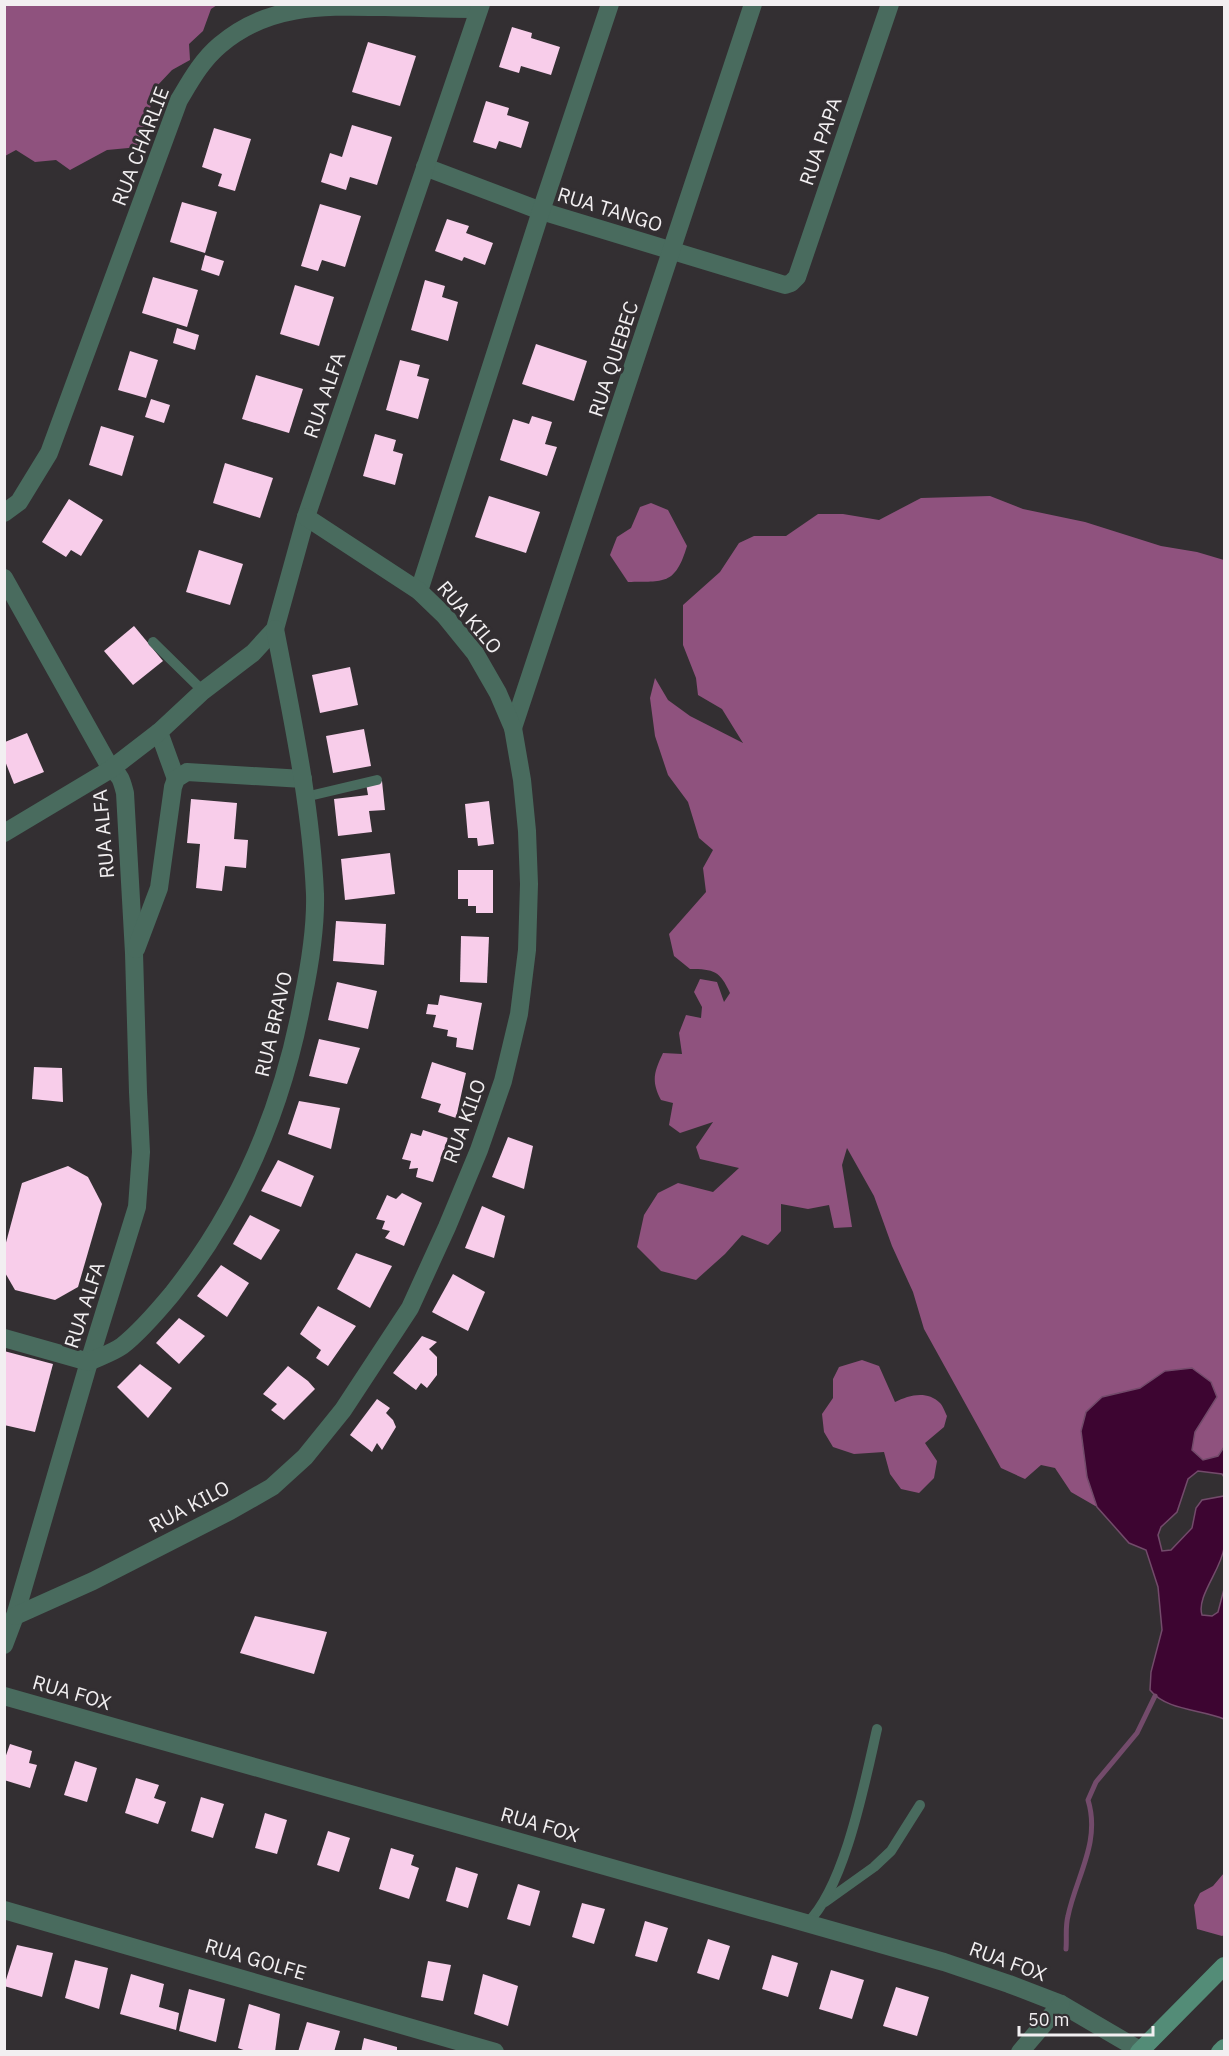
<svg xmlns="http://www.w3.org/2000/svg" width="1229" height="2056" font-family="'IBM Plex Sans',sans-serif">
	<style>
		.forest { fill: #8f527e }
		.water { fill: #3d0531; stroke: #734b6b; stroke-width: 1.5 }
		.lines { fill: none; stroke-linecap: round; stroke-linejoin: round }
		.stream { stroke: #734b6b; stroke-width: 5 }
		.building { fill: #f8cdea }
		.lane { stroke: #496b5e; stroke-width: 10 }
		.street { stroke: #496b5e; stroke-width: 18 }
		.secondary { stroke: #538c77; stroke-width: 18 }
		.labels { text-anchor: middle; dominant-baseline: central; stroke-width: 6; stroke-linejoin: round; paint-order: stroke }
		.street-label { font-size: 20px; fill: #f2eff1; stroke: #332f32 }
	</style>
	<rect width="100%" height="100%" fill="#332f32"/>
	<!-- forest -->
	<g class="forest">
		<path d="M5 4H217V5L211 9 203 31 189 44 190 60 172 70 156 87 139 147 107 150 70 170 56 160 35 162 16 150 5 156Z"/>
		<path d="M990 496 1023 509 1085 522 1161 546 1197 552 1224 560V1447L1218 1456 1203 1460 1192 1450 1194 1432 1217 1397 1211 1382 1192 1369 1165 1371 1140 1388 1102 1397 1086 1412 1081 1432 1087 1477 1097 1507 1071 1492 1055 1468 1041 1465 1025 1479 1001 1468 924 1329 913 1292 892 1246 874 1196 847 1148 842 1165 852 1227 834 1228 829 1205 808 1209 781 1204V1231L768 1245 742 1235 725 1254 696 1280 661 1271 637 1247 644 1215 658 1193 678 1183 713 1192 739 1168 700 1159 696 1147 713 1122 680 1133 669 1125 673 1103 661 1100C651 1081 654 1072 663 1053L682 1054 679 1033 686 1015 701 1018 702 1007 694 992 700 979 717 982 724 1002 730 993C720 971 714 969 690 969L674 956 669 934 706 892 703 868 713 850 699 838 688 802 668 775 655 736 650 698 655 678 668 700 690 716 743 743 722 709 698 695 696 678 683 645V605L720 572 739 543 754 536H786L818 514H843L879 520 921 498Z"/>
		<path d="M651 503 668 510 687 546C675 586 664 581 628 582L610 555 617 537 631 528 640 507Z"/>
		<path d="M862 1360 879 1366 895 1402C909 1395 927 1390 940 1403 943 1406 945 1412 947 1416L944 1427 925 1443 937 1461 934 1478 919 1493 901 1489 890 1474 884 1452 854 1454 833 1447 824 1432 822 1414 833 1398V1379L839 1367Z"/>
		<path d="M1224 1873V1935L1222 1936 1197 1929 1194 1905 1200 1893 1213 1886Z"/>
	</g>
	<!-- water -->
	<path class="water" d="M1192 1368 1211 1382 1217 1397 1195 1432 1192 1450 1203 1460 1218 1456 1224 1447V1477L1222 1474 1198 1471 1188 1479 1177 1512 1161 1527 1158 1535 1162 1551 1171 1550 1192 1528 1196 1508 1202 1500 1224 1496C1226 1512 1227 1532 1224 1548 1221 1570 1196 1597 1202 1615L1212 1616 1218 1612 1224 1589V1719C1201 1709 1167 1711 1150 1690L1151 1672 1162 1630 1158 1587 1146 1550 1129 1543 1097 1507 1087 1477 1081 1431 1086 1412 1102 1397 1140 1388 1165 1371Z"/>
	<g class="lines">
		<!-- stream -->
		<path class="stream" d="M1066 1949C1067 1938 1065 1927 1068 1916 1076 1877 1101 1842 1088 1800L1096 1782 1137 1733 1155 1696"/>
	</g>
	<!-- building -->
	<g class="building">
		<path d="M512 27 532 33 531 38 560 47 551 75 521 66 519 73 499 67Z"/>
		<path d="M368 42 416 56 400 106 352 92Z"/>
		<path d="M486 101 509 108 507 115 529 122 521 148 499 141 496 149 473 142Z"/>
		<path d="M352 125 392 137 377 185 350 177 346 190 321 182 330 153 342 157Z"/>
		<path d="M214 128 251 139 235 191 218 186 222 174 202 167Z"/>
		<path d="M182 202 217 212 205 253 170 242Z"/>
		<path d="M320 204 361 216 345 267 322 260 318 271 301 266Z"/>
		<path d="M447 219 469 226 466 233 493 243 485 265 464 257 462 261 435 251Z"/>
		<path d="M205 255 224 261 219 276 201 270Z"/>
		<path d="M153 277 198 290 187 327 142 313Z"/>
		<path d="M425 280 445 286 442 297 458 302 448 341 411 330Z"/>
		<path d="M295 285 334 297 319 346 280 334Z"/>
		<path d="M177 328 199 335 195 350 173 343Z"/>
		<path d="M536 344 587 361 574 401 522 384Z"/>
		<path d="M130 351 158 360 146 398 118 390Z"/>
		<path d="M400 360 420 365 417 376 429 379 418 419 386 410Z"/>
		<path d="M256 375 303 389 289 433 242 419Z"/>
		<path d="M151 399 170 405 164 423 145 417Z"/>
		<path d="M532 416 552 422 545 444 557 447 547 476 500 460 513 419 529 424Z"/>
		<path d="M101 426 134 436 122 476 89 465Z"/>
		<path d="M375 434 396 440 393 451 403 454 395 485 363 476Z"/>
		<path d="M225 463 273 478 260 518 213 503Z"/>
		<path d="M489 496 540 512 526 553 475 537Z"/>
		<path d="M69 499 103 520 81 556 71 550 66 557 42 542Z"/>
		<path d="M199 550 243 564 230 605 186 592Z"/>
		<path d="M134 626 163 661 133 685 104 651Z"/>
		<path d="M350 667 358 705 320 713 312 675Z"/>
		<path d="M364 729 371 766 333 773 326 736Z"/>
		<path d="M27 733 44 772 14 784 5 761V742Z"/>
		<path d="M382 781 385 810 369 811 372 832 338 836 334 799 368 795 366 783Z"/>
		<path d="M191 799 237 803 234 839 248 840 246 868 225 866 222 891 196 888 200 844 187 843Z"/>
		<path d="M489 801 494 844 478 846 477 838H468L465 804Z"/>
		<path d="M390 853 395 894 345 900 341 859Z"/>
		<path d="M458 870H493V913H476V906H468V899H458Z"/>
		<path d="M336 921 386 924 384 965 333 961Z"/>
		<path d="M461 936 489 937 487 983 460 982Z"/>
		<path d="M337 982 377 991 368 1029 328 1020Z"/>
		<path d="M440 995 482 1003 473 1050 456 1047 457 1038 447 1036 448 1030 433 1027 436 1015 426 1014 428 1004 438 1005Z"/>
		<path d="M319 1039 360 1048 347 1084 309 1076Z"/>
		<path d="M432 1062 466 1073 456 1118 438 1112 441 1104 421 1098Z"/>
		<path d="M34 1067 62 1068 63 1102 32 1099Z"/>
		<path d="M299 1101 340 1108 331 1149 288 1134Z"/>
		<path d="M423 1130 448 1138 433 1182 416 1177 418 1168 409 1169 411 1161 402 1159 411 1133 421 1136Z"/>
		<path d="M508 1137 533 1146 524 1189 492 1177Z"/>
		<path d="M278 1160 314 1176 301 1207 261 1191Z"/>
		<path d="M68 1166 88 1177 102 1204 78 1287 55 1300 15 1290 4 1271V1250L22 1183Z"/>
		<path d="M402 1193 422 1203 404 1246 385 1238 390 1231 382 1229 385 1221 376 1219 387 1195 396 1199Z"/>
		<path d="M482 1206 505 1216 494 1258 465 1248Z"/>
		<path d="M250 1215 280 1230 261 1260 233 1244Z"/>
		<path d="M356 1253 392 1266 370 1308 337 1289Z"/>
		<path d="M221 1265 249 1283 227 1317 197 1296Z"/>
		<path d="M453 1274 485 1292 468 1331 432 1312Z"/>
		<path d="M318 1306 356 1326 328 1366 316 1358 321 1350 300 1334Z"/>
		<path d="M179 1318 205 1336 179 1364 156 1343Z"/>
		<path d="M422 1336 437 1342 429 1349 437 1357V1375L427 1388 421 1383 416 1390 393 1373Z"/>
		<path d="M4 1351 53 1364 35 1432 4 1425Z"/>
		<path d="M140 1364 172 1388 148 1418 117 1387Z"/>
		<path d="M288 1366 308 1381 315 1389 284 1420 271 1410 277 1404 263 1394Z"/>
		<path d="M377 1399 390 1408 386 1413 393 1420 396 1427 382 1450 377 1443 372 1452 350 1435Z"/>
		<path d="M255 1616 327 1632 314 1674 240 1653Z"/>
		<path d="M10 1744 32 1751 29 1763 37 1765 30 1788 4 1780V1761Z"/>
		<path d="M75 1761 97 1768 87 1802 64 1795Z"/>
		<path d="M136 1778 159 1785 154 1798 166 1802 158 1824 125 1813Z"/>
		<path d="M201 1797 224 1804 213 1838 191 1831Z"/>
		<path d="M265 1813 287 1820 277 1854 255 1848Z"/>
		<path d="M328 1831 350 1838 339 1872 317 1865Z"/>
		<path d="M391 1848 414 1855 411 1865 419 1868 409 1899 379 1889Z"/>
		<path d="M456 1867 478 1874 468 1908 446 1901Z"/>
		<path d="M518 1884 540 1891 530 1926 507 1919Z"/>
		<path d="M582 1903 605 1909 594 1944 572 1937Z"/>
		<path d="M645 1921 668 1928 657 1962 635 1956Z"/>
		<path d="M708 1939 730 1946 719 1980 697 1973Z"/>
		<path d="M17 1945 53 1953 42 1997 4 1986Z"/>
		<path d="M772 1955 798 1963 788 1997 762 1989Z"/>
		<path d="M75 1960 108 1968 99 2009 65 1998Z"/>
		<path d="M428 1961 451 1965 443 2001 421 1997Z"/>
		<path d="M831 1970 864 1980 852 2019 819 2009Z"/>
		<path d="M131 1974 164 1984 159 2007 179 2013 176 2030 120 2014Z"/>
		<path d="M483 1974 518 1986 508 2026 474 2014Z"/>
		<path d="M896 1987 929 1997 917 2036 883 2026Z"/>
		<path d="M189 1989 225 1999 216 2042 179 2031Z"/>
		<path d="M249 2004 280 2014 275 2052H249L238 2048Z"/>
		<path d="M307 2022 340 2031 334 2052H298Z"/>
		<path d="M364 2038 397 2047V2052H361Z"/>
	</g>
	<g class="lines">
		<!-- lane -->
		<g class="lane">
			<path d="M153 642 203 691"/>
			<path d="M305 797 377 780"/>
			<path d="M825 1902 874 1867 891 1851 920 1805"/>
			<path d="M807 1923C845 1887 865 1781 877 1729"/>
		</g>
		<!-- street -->
		<g class="street">
			<path d="M425 167 541 211 785 285 791 283 797 277 890 4"/>
			<path d="M4 513 19 502 49 453 179 100C191 80 202 60 220 45 268 4 323 6 382 7 415 8 447 9 479 9"/>
			<path d="M4 578 111 769C121 775 122 782 125 793L134 953 138 1092 141 1152 137 1207 89 1362 15 1616 4 1645"/>
			<path d="M419 591 541 211 610 4"/>
			<path d="M513 728 753 4"/>
			<path d="M159 732 176 779"/>
			<path d="M4 833 111 769 159 732 203 691 253 653 275 629 306 517 481 4"/>
			<path d="M136 949 159 888 173 787 176 779 187 772 303 779"/>
			<path d="M4 1338 89 1362C99 1357 112 1353 122 1346 140 1332 157 1312 172 1294 242 1206 283 1107 303 998 310 964 316 929 315 894 311 805 292 717 275 629"/>
			<path d="M15 1616 93 1581 230 1511 272 1487 305 1457 343 1410 410 1308 447 1227 479 1150 503 1081 519 1014 527 950 529 884 527 831 522 780 513 728 498 693 475 653 445 616 419 591 306 517"/>
			<path d="M4 1696 944 1962 1009 1984 1061 2004 1143 2052"/>
			<path d="M4 1910 495 2052"/>
			<path d="M1020 2052 1061 2004"/>
		</g>
		<!-- secondary -->
		<g class="secondary">
			<path d="M1139 2052 1224 1966"/>
			<path d="M1220 2052 1224 2048"/>
		</g>
	</g>
	<g class="labels">
		<!-- street labels -->
		<g class="street-label">
			<text transform="translate(820 141) rotate(-71)">RUA PAPA</text>
			<text transform="translate(140 146) rotate(-69)">RUA CHARLIE</text>
			<text transform="translate(610 209) rotate(17)">RUA TANGO</text>
			<text transform="translate(613 359) rotate(-72)">RUA QUEBEC</text>
			<text transform="translate(324 395) rotate(-71)">RUA ALFA</text>
			<text transform="translate(470 617) rotate(50)">RUA KILO</text>
			<text transform="translate(103 834) rotate(-95)">RUA ALFA</text>
			<text transform="translate(273 1024) rotate(-77)">RUA BRAVO</text>
			<text transform="translate(464 1121) rotate(-70)">RUA KILO</text>
			<text transform="translate(84 1305) rotate(-72)">RUA ALFA</text>
			<text transform="translate(189 1506) rotate(-28)">RUA KILO</text>
			<text transform="translate(72 1692) rotate(16)">RUA FOX</text>
			<text transform="translate(540 1824) rotate(16)">RUA FOX</text>
			<text transform="translate(256 1959) rotate(16)">RUA GOLFE</text>
			<text transform="translate(1008 1961) rotate(20)">RUA FOX</text>
		</g>
	</g>
	<!-- border -->
	<rect width="1229" height="2056" fill="none" stroke="#f2eff1" stroke-width="12"/>
	<!-- scale -->
	<path d="M1019 2026v9h134v-9" fill="none" stroke="#f2eff1" stroke-width="3"/>
	<text x="1028" y="2026" font-size="18" fill="#f2eff1" stroke="#332f32" stroke-width="4.5" paint-order="stroke">50 m</text>
</svg>
